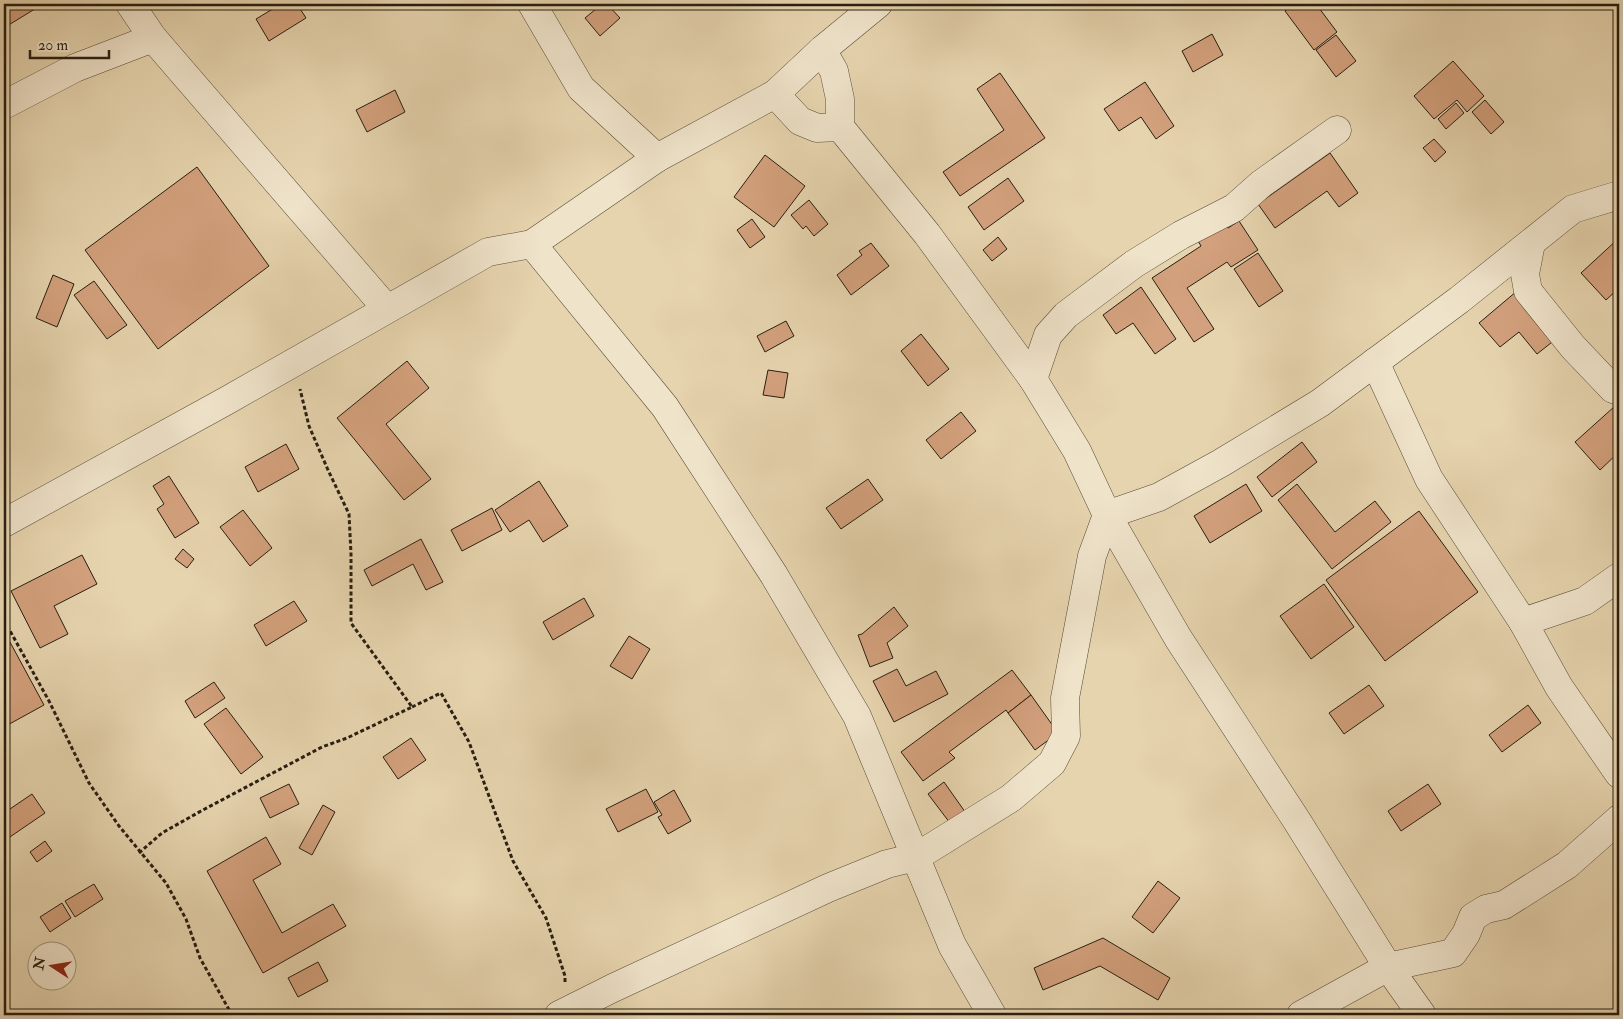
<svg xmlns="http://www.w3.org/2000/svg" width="1623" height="1019" font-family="'IM FELL Double Pica',serif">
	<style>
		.building { fill: #d3a17d; stroke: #281e11 }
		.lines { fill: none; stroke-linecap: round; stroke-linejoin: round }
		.minor-casing { stroke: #584c38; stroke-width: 29 }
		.path { stroke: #281e11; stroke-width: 3; stroke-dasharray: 4 2.5; stroke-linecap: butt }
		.minor { stroke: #efe3ca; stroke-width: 28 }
	</style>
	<rect width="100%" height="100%" fill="#e6d4ae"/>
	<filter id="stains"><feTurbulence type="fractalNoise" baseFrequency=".004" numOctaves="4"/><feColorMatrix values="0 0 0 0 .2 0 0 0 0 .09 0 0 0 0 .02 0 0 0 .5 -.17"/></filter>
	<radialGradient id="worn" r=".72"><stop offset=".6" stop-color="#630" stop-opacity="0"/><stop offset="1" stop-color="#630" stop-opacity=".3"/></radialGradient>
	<!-- building -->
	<g class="building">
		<path d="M4 4H43L7 26 4 20Z"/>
		<path d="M281 4H297L306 18 269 41 256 19Z"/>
		<path d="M602 4H607L620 18 600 36 585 18Z"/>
		<path d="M1294 4H1316L1337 32 1314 50 1285 11Z"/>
		<path d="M1212 34 1223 55 1193 72 1182 51Z"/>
		<path d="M1336 35 1356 61 1336 77 1316 50Z"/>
		<path d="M1453 61 1484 96 1467 112 1457 100 1434 119 1414 96Z"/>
		<path d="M1000 73 1045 138 960 196 943 172 1004 130 977 89Z"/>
		<path d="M1145 82 1174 126 1156 139 1141 117 1119 131 1104 109Z"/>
		<path d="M395 90 405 112 367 132 356 110Z"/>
		<path d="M1485 100 1504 122 1491 134 1472 112Z"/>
		<path d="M1456 103 1464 113 1446 129 1438 119Z"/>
		<path d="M1434 139 1446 152 1435 162 1423 148Z"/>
		<path d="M1330 153 1358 193 1339 207 1327 191 1275 228 1258 204Z"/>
		<path d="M765 155 805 186 774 227 734 197Z"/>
		<path d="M197 167 269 266 158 349 85 250Z"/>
		<path d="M1008 178 1024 201 984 230 968 207Z"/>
		<path d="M809 200 828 224 814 236 806 226 803 229 791 215Z"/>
		<path d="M752 219 765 237 750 248 737 230Z"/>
		<path d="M1223 221 1228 228 1239 221 1258 250 1231 267 1227 262 1187 288 1214 329 1194 342 1152 278 1201 246 1197 239Z"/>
		<path d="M998 237 1007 249 992 261 983 250Z"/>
		<path d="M1619 238V288L1606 300 1581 273Z"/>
		<path d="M871 243 889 266 851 295 837 275 862 255 859 251Z"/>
		<path d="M1258 253 1283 291 1259 307 1234 269Z"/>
		<path d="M53 275 74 284 57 327 36 318Z"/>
		<path d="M94 281 127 325 107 339 74 295Z"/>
		<path d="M1141 287 1176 339 1155 354 1133 323 1116 334 1103 315Z"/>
		<path d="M1517 291 1556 339 1537 354 1519 332 1500 347 1479 323Z"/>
		<path d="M786 321 794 336 765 352 757 336Z"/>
		<path d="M921 334 949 369 928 386 901 351Z"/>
		<path d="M407 361 429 388 386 424 431 479 404 500 337 418Z"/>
		<path d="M768 370 788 373 784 398 763 395Z"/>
		<path d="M1615 406 1619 411V452L1600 470 1575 442Z"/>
		<path d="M961 412 976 431 941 459 926 440Z"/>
		<path d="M1302 442 1317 462 1272 497 1257 477Z"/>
		<path d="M286 444 299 469 258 492 245 467Z"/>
		<path d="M169 476 199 523 175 538 157 509 164 504 153 486Z"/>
		<path d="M868 479 883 500 841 529 826 508Z"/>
		<path d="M539 481 568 526 543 542 529 520 510 532 495 510Z"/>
		<path d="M1246 484 1262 511 1210 543 1194 516Z"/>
		<path d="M1297 484 1335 532 1375 501 1391 522 1332 569 1278 500Z"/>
		<path d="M492 508 502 530 462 551 451 530Z"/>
		<path d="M243 510 272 548 250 566 220 527Z"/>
		<path d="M1419 511 1478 592 1385 661 1326 580Z"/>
		<path d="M421 539 443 582 426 590 413 564 372 586 364 570Z"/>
		<path d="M183 549 194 559 187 568 175 559Z"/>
		<path d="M82 555 97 584 54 606 68 634 40 648 11 591Z"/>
		<path d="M1324 584 1354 627 1311 659 1280 616Z"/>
		<path d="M584 598 594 616 553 640 543 622Z"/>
		<path d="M294 601 307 621 266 646 254 625Z"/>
		<path d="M894 607 908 626 887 643 893 658 870 667 858 635 862 634Z"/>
		<path d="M4 631 44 705 4 727Z"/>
		<path d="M629 636 650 649 632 679 610 666Z"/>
		<path d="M897 669 906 686 936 671 948 694 894 722 873 681Z"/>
		<path d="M1012 670 1031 695 1008 713 1006 710 949 752 955 758 923 781 901 752Z"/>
		<path d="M214 682 225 698 195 718 185 701Z"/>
		<path d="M1369 685 1384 706 1344 734 1329 713Z"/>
		<path d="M1031 695 1058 733 1035 750 1008 713Z"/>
		<path d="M1528 705 1541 723 1502 752 1489 735Z"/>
		<path d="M226 708 263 757 241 774 204 724Z"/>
		<path d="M411 738 426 760 398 779 383 757Z"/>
		<path d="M944 782 968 816 953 827 928 794Z"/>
		<path d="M289 784 299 804 270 818 260 798Z"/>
		<path d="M1428 784 1441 804 1401 831 1388 811Z"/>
		<path d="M646 789 658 812 618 832 606 809Z"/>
		<path d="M674 790 691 821 668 834 658 817 662 815 654 802Z"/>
		<path d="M32 794 45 813 4 841V813Z"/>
		<path d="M323 805 335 812 312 855 299 848Z"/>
		<path d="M266 837 281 864 253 880 282 933 333 904 346 926 263 973 207 871Z"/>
		<path d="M45 841 52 851 37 862 30 852Z"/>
		<path d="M1158 881 1180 898 1153 933 1132 917Z"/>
		<path d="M94 884 103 899 75 917 65 901Z"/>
		<path d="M62 903 71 918 50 932 40 917Z"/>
		<path d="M1103 938 1170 978 1158 1000 1100 966 1043 990 1034 968Z"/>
		<path d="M318 962 328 981 298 997 288 978Z"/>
	</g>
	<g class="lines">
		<defs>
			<g id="minor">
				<path d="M130 4 153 38 387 309"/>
				<path d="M532 4 581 88 657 158"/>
				<path d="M822 50 834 71 840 99V127L927 234 1033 379 1077 451 1107 515 1178 638 1297 821 1388 967 1422 1015"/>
				<path d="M775 94 800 121 817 128 840 127"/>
				<path d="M4 105 75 68 153 38"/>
				<path d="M1531 243 1525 274 1528 291 1573 347 1613 389 1619 391"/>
				<path d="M532 244 665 407 774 575 857 716 952 945 992 1015"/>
				<path d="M1375 362 1429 479 1523 622 1559 687 1619 774"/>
				<path d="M1033 379 1048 335 1066 315 1134 264 1181 235 1234 208 1261 184 1337 130"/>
				<path d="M4 523 226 401 488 252 532 244 657 158 775 94 822 50 878 4"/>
				<path d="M1523 622 1585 601 1619 577"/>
				<path d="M559 1015 613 988 828 888 887 864 916 857 1011 798 1052 763 1066 736 1065 698 1092 556 1107 515 1159 497 1221 463 1320 403 1459 300 1573 209 1619 195"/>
				<path d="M1301 1015 1388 967 1453 953 1466 934 1473 917 1486 909 1504 905 1567 865 1619 819"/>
			</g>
		</defs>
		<!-- minor casing -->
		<use href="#minor" class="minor-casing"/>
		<!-- path -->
		<g class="path">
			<path d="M4 620 49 701 89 783 119 826 166 883 186 919 200 958 232 1015"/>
			<path d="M412 707 441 693 469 742 513 861 546 918 565 976V983"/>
			<path d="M139 853 162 833 201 811 322 747 347 738 412 707 351 623V554L349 514 328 470 309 426 300 389"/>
		</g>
		<!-- minor -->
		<use href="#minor" class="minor"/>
	</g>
	<!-- margin -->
	<rect width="1623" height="1019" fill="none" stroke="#e6d4ae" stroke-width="20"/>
	<rect x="5" y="5" width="1613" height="1009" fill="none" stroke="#281e11" stroke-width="2.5"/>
	<rect x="10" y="10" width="1603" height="999" fill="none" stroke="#281e11"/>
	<!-- north arrow -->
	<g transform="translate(52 966) rotate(282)"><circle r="24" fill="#efe3ca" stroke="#9f9480"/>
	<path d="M0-4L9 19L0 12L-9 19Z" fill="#8f2418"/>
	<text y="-8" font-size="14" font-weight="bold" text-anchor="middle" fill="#281e11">N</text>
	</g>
	<!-- scale -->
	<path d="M30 50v8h79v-8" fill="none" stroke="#281e11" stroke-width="2.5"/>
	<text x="38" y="50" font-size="15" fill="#281e11" stroke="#efe3ca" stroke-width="4" paint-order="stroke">20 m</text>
	<rect width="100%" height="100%" filter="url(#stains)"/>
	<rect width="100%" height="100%" fill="url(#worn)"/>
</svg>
